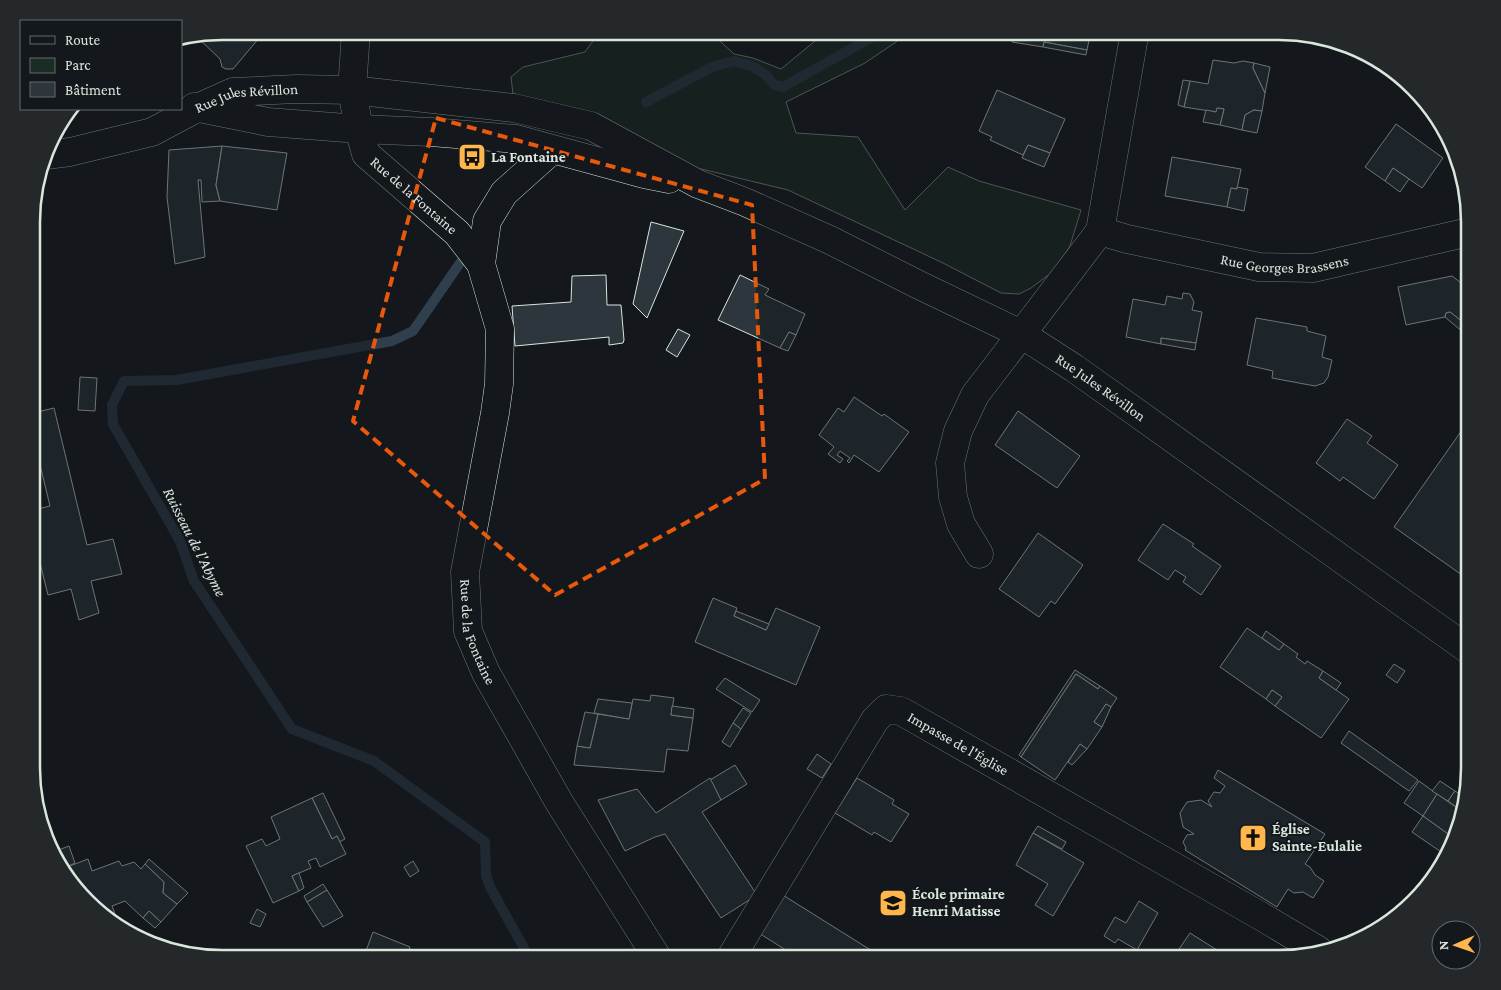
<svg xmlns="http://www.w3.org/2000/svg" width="1501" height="990" font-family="'Crimson Pro',serif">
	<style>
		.green { fill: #1a2d24; stroke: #939e99 }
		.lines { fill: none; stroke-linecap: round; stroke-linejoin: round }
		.stream { stroke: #2f3f4d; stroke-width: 10 }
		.building { fill: #2c363c; stroke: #d8e6dc }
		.minor-casing { stroke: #d8e6dc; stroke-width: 29 }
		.minor { stroke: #14181c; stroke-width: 28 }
		.marked { fill: none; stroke: #e8590c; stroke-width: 4; stroke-dasharray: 10 6; stroke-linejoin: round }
		.labels { text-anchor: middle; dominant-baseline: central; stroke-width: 4; stroke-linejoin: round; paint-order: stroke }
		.street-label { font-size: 15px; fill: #d8e6dc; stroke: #14181c }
		.poi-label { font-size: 15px; font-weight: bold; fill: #d8e6dc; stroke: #14181c; text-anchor: start }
		.water-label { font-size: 16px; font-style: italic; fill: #d8e6dc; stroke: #14181c }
		.rim { fill: none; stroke: #d8e6dc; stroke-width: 2.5 }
	</style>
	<rect width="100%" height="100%" fill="#14181c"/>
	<!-- green -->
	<path class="green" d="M600 31H709L734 54 753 58 781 69 826 32 912 31 865 63 786 102 796 133 858 137 905 210 948 167 979 181 1081 210 1070 246 1059 263 1050 274 1031 288 1019 294 1001 293 943 263 788 190 697 168 600 115 513 94 511 77 523 67 585 52Z"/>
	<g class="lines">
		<!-- stream -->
		<g class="stream">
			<path d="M646 102 712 67 734 61 752 66 766 75 774 85 783 87 883 31"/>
			<path d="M460 263 413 331 392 341 177 380 124 381 112 405 113 424 180 541 194 581 292 729 374 761 485 842 486 875 490 887 530 959"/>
		</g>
	</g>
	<!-- building -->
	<g class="building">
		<path d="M222 31H265L233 69H226L222 67 220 59 196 36Z"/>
		<path d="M496 31H513L499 38Z"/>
		<path d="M1014 31H1091L1087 50 1044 42 1043 47 1012 42Z"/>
		<path d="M1044 42 1087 50 1086 55 1043 47Z"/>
		<path d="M1213 60 1234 63 1243 61 1254 63 1253 68 1265 93 1262 111 1254 110 1245 115 1242 130 1220 125 1224 109 1217 108 1216 112 1184 107 1190 81 1208 84Z"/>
		<path d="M1254 63 1270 67 1265 93 1253 68Z"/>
		<path d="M1183 80 1190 81 1184 107 1178 105Z"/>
		<path d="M997 90 1065 119 1050 153 1028 145 1023 155 990 140 992 137 979 131Z"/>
		<path d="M1217 108 1224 109 1220 125 1203 122 1206 110 1216 112Z"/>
		<path d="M1254 110 1262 111 1257 133 1242 130 1245 115Z"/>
		<path d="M1396 124 1443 158 1422 188 1393 168 1385 181 1365 167Z"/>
		<path d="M1028 145 1050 153 1044 167 1022 158Z"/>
		<path d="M222 146 216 185 220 201 202 202 201 180H198L205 257 175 264 167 197 169 150Z"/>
		<path d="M222 146 287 153 277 210 220 201 216 185Z"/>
		<path d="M1172 157 1241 169 1237 189 1231 188 1227 207 1165 196Z"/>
		<path d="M1393 168 1409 179 1400 192 1385 181Z"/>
		<path d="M1237 187 1248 189 1244 211 1227 207 1231 188 1237 189Z"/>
		<path d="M651 222 684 231 647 318 633 304Z"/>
		<path d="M606 275 607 305H621L624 340 623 343 609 345V337L515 346 512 306 571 302 572 276Z"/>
		<path d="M740 275 769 289 765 295 805 314 796 335 789 332 780 348 718 320Z"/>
		<path d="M1452 276 1469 289V324L1468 326 1450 312 1446 313 1445 317 1406 325 1398 287Z"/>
		<path d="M1183 293 1190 294 1194 302 1192 310 1202 312 1196 343 1161 338V344L1126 337 1133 299 1165 305 1167 296 1182 299Z"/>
		<path d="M1450 312 1468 326 1464 333 1445 317 1446 313Z"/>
		<path d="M1256 318 1307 327V331L1326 336 1322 357 1332 360 1328 377 1324 383 1315 386 1272 378 1273 371 1247 365Z"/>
		<path d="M678 329 690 335 677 357 666 350Z"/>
		<path d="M789 332 796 335 788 351 780 348Z"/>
		<path d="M1161 338 1196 343 1195 350 1161 344Z"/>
		<path d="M80 377 97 378 95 411 78 410Z"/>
		<path d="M854 397 882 416 884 414 909 432 879 472 854 455 849 463 847 461 850 458 840 451 837 455 843 459 840 463 828 454 834 447 819 435 838 408 844 412Z"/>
		<path d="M54 408 87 545 113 539 122 574 91 581 99 613 79 620 71 589 48 595 33 535V510L50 506 33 436V413Z"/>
		<path d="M1018 411 1080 456 1057 488 995 445Z"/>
		<path d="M1347 419 1372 436 1367 443 1398 465 1374 499 1343 477 1340 481 1316 463Z"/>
		<path d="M1469 420V580L1394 527Z"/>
		<path d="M1163 524 1194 544 1192 546 1221 566 1201 595 1183 582 1186 577 1175 570 1168 580 1138 560Z"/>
		<path d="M1038 533 1083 565 1055 604 1051 601 1039 617 999 589Z"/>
		<path d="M713 598 737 608 734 616 766 630 776 608 820 627 796 685 695 642Z"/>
		<path d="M736 611 769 624 766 630 734 616Z"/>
		<path d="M1247 628 1279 650 1284 644 1298 654 1296 657 1305 664 1307 661 1323 671 1319 678 1349 699 1321 738 1275 706 1282 697 1272 690 1266 699 1220 667Z"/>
		<path d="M1266 631 1284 644 1279 650 1262 638Z"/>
		<path d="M1394 664 1405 671 1397 683 1386 675Z"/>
		<path d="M1075 670 1100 686 1098 689 1076 674 1021 757 1019 755Z"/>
		<path d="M1323 671 1341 683 1336 690 1319 678Z"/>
		<path d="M1076 674 1098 689 1100 686 1117 698 1111 707 1106 704 1094 722 1102 727 1087 749 1080 744 1055 780 1021 757Z"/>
		<path d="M725 678 760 700 752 712 716 689Z"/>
		<path d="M1272 690 1282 697 1275 706 1266 699Z"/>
		<path d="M651 695 674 698 671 715 693 718 688 751 667 749 664 772 574 765 577 746 590 748 598 714 629 719 633 699 650 701Z"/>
		<path d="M598 699 632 703 629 719 594 713Z"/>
		<path d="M1106 704 1111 707 1102 727 1094 722Z"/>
		<path d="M672 706 694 709 693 718 671 715Z"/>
		<path d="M743 708 751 713 741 729 733 723Z"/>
		<path d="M585 712 598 714 590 748 577 746Z"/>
		<path d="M733 723 741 729 730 747 722 742Z"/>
		<path d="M1349 731 1418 780 1409 791 1341 743Z"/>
		<path d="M1080 744 1087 749 1072 765 1068 762Z"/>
		<path d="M817 754 831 764 822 778 807 769Z"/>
		<path d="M735 765 747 784 721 800 710 780Z"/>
		<path d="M1218 770 1325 834 1305 864 1310 867 1315 875 1324 881 1313 898 1303 892 1294 893 1288 889 1277 907 1185 850 1186 848 1183 842 1187 835 1194 834 1183 827 1180 813 1187 802 1201 800 1212 807 1208 801 1214 792 1220 793 1225 786 1214 778Z"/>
		<path d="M710 778 721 800 702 812 757 895 721 918 665 834 655 837 625 851 598 800 637 789 656 813Z"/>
		<path d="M857 778 894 800 892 804 909 814 891 842 874 832 872 835 835 813Z"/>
		<path d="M1419 781 1437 794 1423 816 1404 803Z"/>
		<path d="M1440 781 1455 791 1448 801 1432 791Z"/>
		<path d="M1455 791 1466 798 1463 812 1448 801Z"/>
		<path d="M323 793 345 839 339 842 337 836 332 839 312 798Z"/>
		<path d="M1437 794 1463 812 1460 830 1455 839 1423 816Z"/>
		<path d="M312 798 332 839 337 836 346 854 320 867 316 858 308 861 311 868 292 876 299 891 273 903 246 846 262 839 266 846 280 839 271 817Z"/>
		<path d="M1423 816 1455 839 1447 856 1412 832Z"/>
		<path d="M1038 826 1066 842 1062 849 1033 833Z"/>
		<path d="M1033 833 1084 863 1053 916 1035 905 1048 884 1016 865Z"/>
		<path d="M69 846 75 863 62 869 57 864 53 852Z"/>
		<path d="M88 859 92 871 119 861 122 866 134 862 141 869 145 864 164 882 163 893 177 904 161 922 149 911 143 918 125 901 112 906 115 914 107 917 62 869Z"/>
		<path d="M149 859 188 893 177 904 163 893 164 882 145 864Z"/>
		<path d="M413 861 419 871 410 877 404 867Z"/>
		<path d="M299 873 304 888 299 891 292 876Z"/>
		<path d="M323 884 327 890 307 902 304 896Z"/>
		<path d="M327 890 343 916 323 927 307 902Z"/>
		<path d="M778 892 885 959H800L754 930Z"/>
		<path d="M1139 901 1158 913 1137 950 1118 939 1115 943 1104 936 1115 917 1126 923Z"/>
		<path d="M257 909 266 914 260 927 250 923Z"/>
		<path d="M149 911 161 922 155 928 143 918Z"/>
		<path d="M373 932 410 947 406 959H363Z"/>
		<path d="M1190 933 1228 957 1227 958H1173Z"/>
	</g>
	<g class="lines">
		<defs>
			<g id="minor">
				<path id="s1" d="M356 31 352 90 359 129 366 154 457 233 481 264 500 329 499 384 495 413 465 572 468 631 486 673 559 802 658 959"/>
				<path d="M194 107 268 122 359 129 431 132 516 139 644 174 669 179"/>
				<path id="s2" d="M46 155 70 152 152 132 197 108 233 92 296 89 352 90 514 108 591 126 698 184 745 202 830 240 917 284 1021 334 1074 368 1469 650"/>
				<path d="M1100 231 1135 31"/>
				<path d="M481 264 487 221 504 193 552 150"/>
				<path id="s3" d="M979 554 961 524 953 497 950 463 958 431 975 395 1100 231 1127 239 1259 267 1313 268 1469 232"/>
				<path id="s4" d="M730 959 875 720 886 709 901 711 1259 915 1318 950"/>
			</g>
		</defs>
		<!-- minor casing -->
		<use href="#minor" class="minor-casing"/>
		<!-- minor -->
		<use href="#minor" class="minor"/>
	</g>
	<!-- marked area -->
	<path d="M0 0H1501V990H0ZM436 118 752 205 765 479 555 595 353 421Z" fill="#14181c" fill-opacity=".55" fill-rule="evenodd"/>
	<path class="marked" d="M436 118 752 205 765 479 555 595 353 421Z"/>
	<!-- icons -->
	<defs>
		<symbol id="bus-square" viewBox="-11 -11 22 22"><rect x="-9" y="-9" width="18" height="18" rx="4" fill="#ffb74d" stroke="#14181c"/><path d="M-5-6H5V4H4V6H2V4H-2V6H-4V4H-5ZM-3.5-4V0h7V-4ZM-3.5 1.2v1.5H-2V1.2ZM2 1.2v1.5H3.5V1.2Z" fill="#111"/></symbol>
		<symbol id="church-square" viewBox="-11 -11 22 22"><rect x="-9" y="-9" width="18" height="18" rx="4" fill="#ffb74d" stroke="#14181c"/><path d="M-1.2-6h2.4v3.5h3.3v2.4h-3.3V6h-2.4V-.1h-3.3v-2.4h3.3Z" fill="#111"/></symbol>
		<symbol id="school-square" viewBox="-11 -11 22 22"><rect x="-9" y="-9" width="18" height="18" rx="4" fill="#ffb74d" stroke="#14181c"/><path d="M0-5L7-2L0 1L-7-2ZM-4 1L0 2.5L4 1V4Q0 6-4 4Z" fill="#111"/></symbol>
	</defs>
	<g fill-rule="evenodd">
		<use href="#bus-square" x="456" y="141" width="32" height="32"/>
		<use href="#church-square" x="1237" y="822" width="32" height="32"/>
		<use href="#school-square" x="877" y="887" width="32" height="32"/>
	</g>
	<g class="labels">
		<!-- street labels -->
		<g class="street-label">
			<text stroke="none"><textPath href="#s2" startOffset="211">Rue Jules Révillon</textPath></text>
			<text stroke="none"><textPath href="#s1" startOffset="188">Rue de la Fontaine</textPath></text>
			<text stroke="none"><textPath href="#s3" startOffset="565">Rue Georges Brassens</textPath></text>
			<text stroke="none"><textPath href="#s2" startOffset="1134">Rue Jules Révillon</textPath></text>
			<text stroke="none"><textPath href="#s1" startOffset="660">Rue de la Fontaine</textPath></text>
			<text stroke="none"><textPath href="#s4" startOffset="376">Impasse de l'Église</textPath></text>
		</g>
		<!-- poi labels -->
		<g class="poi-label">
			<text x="491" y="157">La Fontaine</text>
			<text x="1272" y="829">Église<tspan x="1272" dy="17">Sainte-Eulalie</tspan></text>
			<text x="912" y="894">École primaire<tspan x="912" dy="17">Henri Matisse</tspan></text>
		</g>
		<!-- water labels -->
		<g class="water-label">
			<text transform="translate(195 542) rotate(63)">Ruisseau de l'Abyme</text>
		</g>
	</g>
	<!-- crop -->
	<path d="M0 0H1501V990H0ZM222 40H1279A182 182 0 0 1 1461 222V768A182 182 0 0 1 1279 950H222A182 182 0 0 1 40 768V222A182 182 0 0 1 222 40Z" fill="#24282b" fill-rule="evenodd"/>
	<path class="rim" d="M222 40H1279A182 182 0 0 1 1461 222V768A182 182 0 0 1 1279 950H222A182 182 0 0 1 40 768V222A182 182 0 0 1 222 40Z"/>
	<!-- legend -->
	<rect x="20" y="20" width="162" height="90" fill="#14181c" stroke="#626a69"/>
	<rect x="30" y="36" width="25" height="8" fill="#14181c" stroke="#626a69"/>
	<text x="65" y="45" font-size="15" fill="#d8e6dc">Route</text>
	<rect x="30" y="58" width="25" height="15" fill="#1a2d24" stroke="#626a69"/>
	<text x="65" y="70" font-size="15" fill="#d8e6dc">Parc</text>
	<rect x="30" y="82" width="25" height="15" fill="#2c363c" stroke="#626a69"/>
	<text x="65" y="95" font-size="15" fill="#d8e6dc">Bâtiment</text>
	<!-- north arrow -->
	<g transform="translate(1456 945) rotate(268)"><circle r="24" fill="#14181c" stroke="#626a69"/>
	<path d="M0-4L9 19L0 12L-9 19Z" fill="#ffb74d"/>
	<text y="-8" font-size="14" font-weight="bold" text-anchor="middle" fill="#d8e6dc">N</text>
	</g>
</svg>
